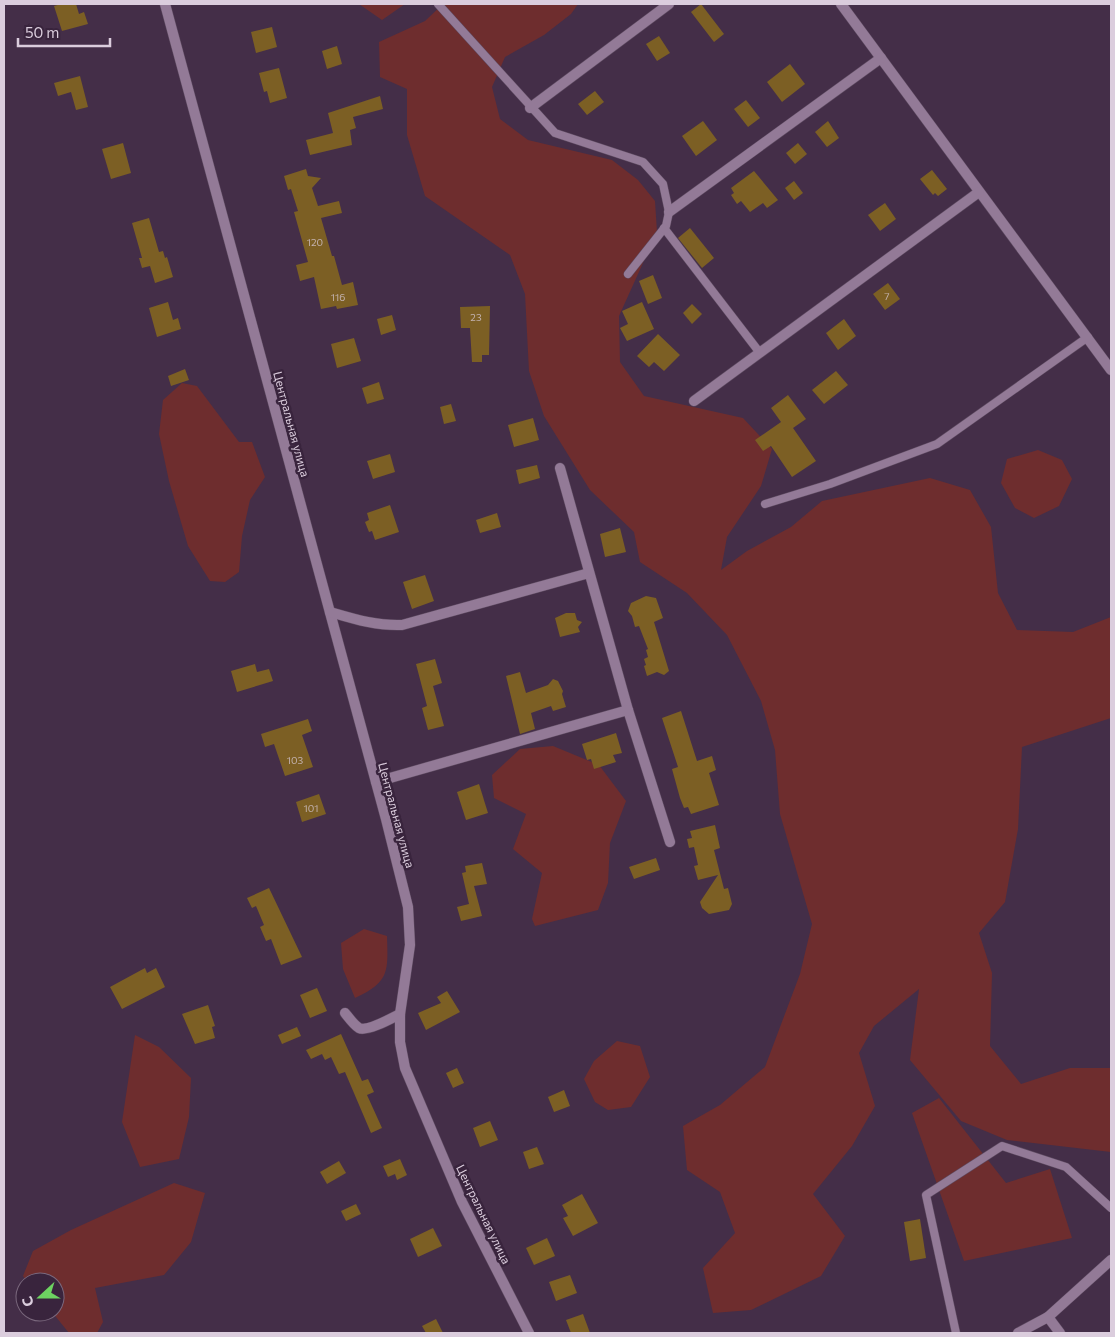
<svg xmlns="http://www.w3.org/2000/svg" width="1115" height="1337" font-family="Commissioner,sans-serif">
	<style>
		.green { fill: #6e2d2e }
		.building { fill: #7c5f24 }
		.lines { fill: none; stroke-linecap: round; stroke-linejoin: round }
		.service-casing { stroke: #5f4c62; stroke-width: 9 }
		.minor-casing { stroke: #5f4c62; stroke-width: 11 }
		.service { stroke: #937a97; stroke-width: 8 }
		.minor { stroke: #937a97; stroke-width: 10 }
		.labels { text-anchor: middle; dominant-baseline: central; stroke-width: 5; stroke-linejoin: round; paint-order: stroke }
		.number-label { font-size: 10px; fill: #c3b2af }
		.street-label { font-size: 12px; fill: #dbcddd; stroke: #39243d }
	</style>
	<rect width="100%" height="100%" fill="#442e48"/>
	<!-- green -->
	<g class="green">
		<path d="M359 4H405L382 20Z"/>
		<path d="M443 4H578L571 14 544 35 505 57 492 87 500 119 528 140 612 160 638 180 655 201 657 232 619 316 620 362 644 396 743 418 772 449 761 486 727 537 721 570 747 551 791 527 822 501 930 478 970 490 991 527 998 593 1017 630 1073 632 1111 617V718L1022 747 1018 829 1005 902 979 933 992 973 990 1046 1021 1084 1070 1068H1111V1152L1007 1140 961 1121 910 1060 919 989 874 1026 859 1053 875 1106 852 1146 813 1194 845 1236 821 1276 751 1310 713 1313 703 1268 735 1233 720 1192 687 1170 683 1126 720 1105 765 1067 800 974 812 924 780 814 775 750 761 701 727 635 687 593 640 562 634 532 590 490 544 416 529 371 525 294 510 255 425 196 407 135V89L380 77 379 42 425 21Z"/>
		<path d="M182 383 197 386 239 442H252L265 477 250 500 242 536 239 572 225 582 210 581 188 546 169 481 159 434 163 400Z"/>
		<path d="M1038 450 1062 460 1072 479 1059 506 1034 518 1015 508 1001 483 1007 459Z"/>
		<path d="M553 746 599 765 626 801 610 843 608 883 598 910 535 926 532 919 542 873 513 849 526 814 494 798 492 775 520 749Z"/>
		<path d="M364 929 387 936C388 971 390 982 355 998L343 969 341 943Z"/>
		<path d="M135 1035 159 1047 191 1078 189 1117 179 1159 140 1167 122 1122Z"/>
		<path d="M617 1041 640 1046 650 1077 631 1107 608 1110 595 1102 584 1079 594 1061Z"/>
		<path d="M939 1098 1006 1183 1050 1169 1072 1238 964 1261 912 1113Z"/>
		<path d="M174 1183 205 1193 191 1242 164 1275 95 1288 103 1322 97 1333H69L52 1312H55V1282H27L23 1276 33 1251 71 1230Z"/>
	</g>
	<!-- building -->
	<g class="building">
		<path d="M61 4H76L79 14 84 12 88 24 62 31 54 6Z"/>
		<path d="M701 4 724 34 714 42 691 12Z"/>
		<path d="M272 27 277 47 256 53 251 32Z"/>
		<path d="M659 36 670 53 657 61 646 44Z"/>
		<path d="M337 46 342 64 327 69 322 51Z"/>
		<path d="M790 64 805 84 782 102 767 82Z"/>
		<path d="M279 68 287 98 270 103 267 91 264 92 259 73Z"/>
		<path d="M80 76 88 107 76 110 71 92 58 96 54 83Z"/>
		<path d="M595 91 604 102 587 115 578 104Z"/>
		<path d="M380 96 383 109 353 117 356 128 350 130 352 145 310 155 306 140 333 133 328 113Z"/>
		<path d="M746 100 760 118 748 127 734 109Z"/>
		<path d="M703 121 717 140 696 156 682 136Z"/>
		<path d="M828 121 839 138 827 147 815 132Z"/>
		<path d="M123 143 131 173 111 179 102 149Z"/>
		<path d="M798 143 807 154 795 164 786 153Z"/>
		<path d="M306 169 308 176 321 178 312 188 318 206 339 201 342 213 321 218 332 256H334L342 285 353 282 358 305 337 309 336 306 321 309 314 277 300 281 296 265 308 262 294 212 298 211 291 189 288 190 284 176Z"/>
		<path d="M932 170 947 189 938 196 935 193 933 195 920 179Z"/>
		<path d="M754 171 778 200 767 208 763 203 750 212 741 201 737 204 731 195 734 193 731 188Z"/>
		<path d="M794 181 803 193 794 200 785 188Z"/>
		<path d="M885 203 896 219 880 231 868 215Z"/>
		<path d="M149 218 159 252 163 251 165 258 167 257 173 277 155 283 150 266 142 268 139 258H142L132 223Z"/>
		<path d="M690 228 714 258 702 268 678 238Z"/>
		<path d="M653 275 662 298 648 304 639 281Z"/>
		<path d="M888 283 900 299 885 310 873 294Z"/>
		<path d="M168 302 173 320 178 318 181 329 157 337 149 308Z"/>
		<path d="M642 302 654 329 627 341 620 328 628 324 622 311Z"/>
		<path d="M692 304 702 314 692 324 683 313Z"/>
		<path d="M490 306 489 355H482V362H472L470 328H461L460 307Z"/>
		<path d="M392 315 396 330 381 335 377 319Z"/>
		<path d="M844 319 856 336 838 350 826 333Z"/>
		<path d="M658 334 680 355 664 371 654 362 649 367 637 356Z"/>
		<path d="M354 338 361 361 337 368 331 344Z"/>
		<path d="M185 369 189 380 171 386 168 376Z"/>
		<path d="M836 371 848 385 824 404 812 390Z"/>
		<path d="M379 382 384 399 367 404 362 388Z"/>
		<path d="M788 395 806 419 793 428 816 461 792 477 771 446 763 451 755 440 781 422 771 408Z"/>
		<path d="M451 404 456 421 444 424 440 407Z"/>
		<path d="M533 418 539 440 514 447 508 425Z"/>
		<path d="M390 454 395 472 373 479 367 461Z"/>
		<path d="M537 465 540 478 519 484 516 470Z"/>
		<path d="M390 505 399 532 375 540 372 531 369 532 365 522 369 520 367 513Z"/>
		<path d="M497 513 501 527 480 533 476 520Z"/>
		<path d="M620 528 626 552 605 557 600 534Z"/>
		<path d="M425 575 434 601 412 609 403 582Z"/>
		<path d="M646 596 656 598 663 618 654 622 669 671 664 675 657 672 647 676 644 666 646 665 644 659 648 657 646 650 648 649 639 626 635 627 632 616 628 611 631 603Z"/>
		<path d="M566 613H575L577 620 582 622 578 627 580 632 560 637 555 618Z"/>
		<path d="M435 659 442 683 433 686 444 726 428 730 422 708 427 706 416 664Z"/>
		<path d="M255 664 257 672 269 669 273 681 237 692 231 671Z"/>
		<path d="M520 672 526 693 548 685 553 679 558 681 563 691 562 694 566 707 553 711 551 706 531 713 535 729 520 734 506 676Z"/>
		<path d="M681 711 697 761 712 756 716 770 709 773 719 805 691 814 688 807 684 808 680 798 672 769 678 767 662 718Z"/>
		<path d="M308 719 312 731 302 735 313 767 285 776 274 744 265 747 261 734Z"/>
		<path d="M616 733 622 753 613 755 616 762 594 769 591 759 587 760 582 744Z"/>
		<path d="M479 784 488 813 466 820 457 792Z"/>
		<path d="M319 794 326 814 302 822 296 802Z"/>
		<path d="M715 825 720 848 714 850 724 889 728 888 732 904 729 910 709 914 702 908 700 902 718 875 698 880 694 866 698 865 694 847 689 848 687 839 692 838 690 831Z"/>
		<path d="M656 858 660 870 634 879 629 867Z"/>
		<path d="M482 863 487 884 474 886 482 916 461 921 457 907 469 904 462 873 466 872 465 866Z"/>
		<path d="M269 888 302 957 281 965 271 939 266 941 260 927 264 925 256 906 252 908 247 898Z"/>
		<path d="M145 968 147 973 156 968 165 987 122 1009 110 987Z"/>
		<path d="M317 988 327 1011 310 1018 300 995Z"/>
		<path d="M447 991 460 1012 426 1030 418 1013 441 1003 437 997Z"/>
		<path d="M208 1005 215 1026 212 1027 215 1038 195 1044 182 1014Z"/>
		<path d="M297 1027 301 1036 282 1044 278 1035Z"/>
		<path d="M341 1034 362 1081 368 1079 374 1092 367 1095 382 1128 371 1133 345 1072 339 1074 331 1057 325 1060 322 1054 311 1059 306 1050Z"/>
		<path d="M457 1068 464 1083 453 1088 446 1073Z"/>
		<path d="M564 1090 570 1106 554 1112 548 1097Z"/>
		<path d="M490 1121 498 1140 480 1147 473 1128Z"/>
		<path d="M537 1147 544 1164 529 1169 523 1152Z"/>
		<path d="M400 1159 407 1175 397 1180 395 1174 388 1177 383 1166Z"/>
		<path d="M339 1161 346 1173 327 1184 320 1172Z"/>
		<path d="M582 1194 598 1223 573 1236 563 1218 568 1216 562 1205Z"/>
		<path d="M356 1204 361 1214 346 1221 341 1211Z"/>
		<path d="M920 1219 926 1258 910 1261 904 1222Z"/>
		<path d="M433 1228 442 1246 418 1257 410 1239Z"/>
		<path d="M547 1238 555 1256 534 1265 526 1248Z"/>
		<path d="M570 1275 577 1293 556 1301 549 1282Z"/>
		<path d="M583 1314 590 1333H571L566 1320Z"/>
		<path d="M436 1319 443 1333H426L422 1326Z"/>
	</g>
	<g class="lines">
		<defs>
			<g id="service">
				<path d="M438 4 555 133 643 162 663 184 669 212 666 226 628 274"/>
				<path d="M664 228 760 353"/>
				<path d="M765 504 830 484 937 444 1088 337"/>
				<path d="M956 1333 926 1195 1002 1146 1066 1167 1111 1208"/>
			</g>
			<g id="minor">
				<path d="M165 4 386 819 408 907 410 945 400 1014V1042L405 1068 462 1202 529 1333"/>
				<path d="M841 4 1111 370"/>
				<path d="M530 108 669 4"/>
				<path d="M669 212 881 58"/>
				<path d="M694 401 979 192"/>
				<path d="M560 468 628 710 670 842"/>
				<path d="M330 612C354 619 376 626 402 625L589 573"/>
				<path d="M376 782 628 710"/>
				<path d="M345 1013C349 1018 354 1025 359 1028 367 1032 392 1018 400 1014"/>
				<path d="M1048 1317 1060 1333"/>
				<path d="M1018 1333 1048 1317 1111 1260"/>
			</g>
		</defs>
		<!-- service casing -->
		<use href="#service" class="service-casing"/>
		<!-- minor casing -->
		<use href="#minor" class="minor-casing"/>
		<!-- service -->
		<use href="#service" class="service"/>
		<!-- minor -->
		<use href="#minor" class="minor"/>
	</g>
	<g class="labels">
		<!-- number labels -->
		<g class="number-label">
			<text x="315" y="242">120</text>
			<text x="887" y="296">7</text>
			<text x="338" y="297">116</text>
			<text x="476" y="317">23</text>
			<text x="295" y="760">103</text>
			<text x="311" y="808">101</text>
		</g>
		<!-- street labels -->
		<g class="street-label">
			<text transform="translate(292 424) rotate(75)">Центральная улица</text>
			<text transform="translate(397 815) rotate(75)">Центральная улица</text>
			<text transform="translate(484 1214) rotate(64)">Центральная улица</text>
		</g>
	</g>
	<!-- border -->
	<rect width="1115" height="1337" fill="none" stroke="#dbcddd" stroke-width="10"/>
	<!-- north arrow -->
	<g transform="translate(40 1297) rotate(249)"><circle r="24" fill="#39243d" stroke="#7a687d"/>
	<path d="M0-4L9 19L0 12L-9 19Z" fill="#6dd361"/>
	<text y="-8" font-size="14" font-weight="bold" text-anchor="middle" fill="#dbcddd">С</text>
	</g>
	<!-- scale -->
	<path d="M18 38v8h92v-8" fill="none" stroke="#dbcddd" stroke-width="2.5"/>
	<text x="25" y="38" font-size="15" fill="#dbcddd" stroke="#39243d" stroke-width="4" paint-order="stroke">50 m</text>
</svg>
